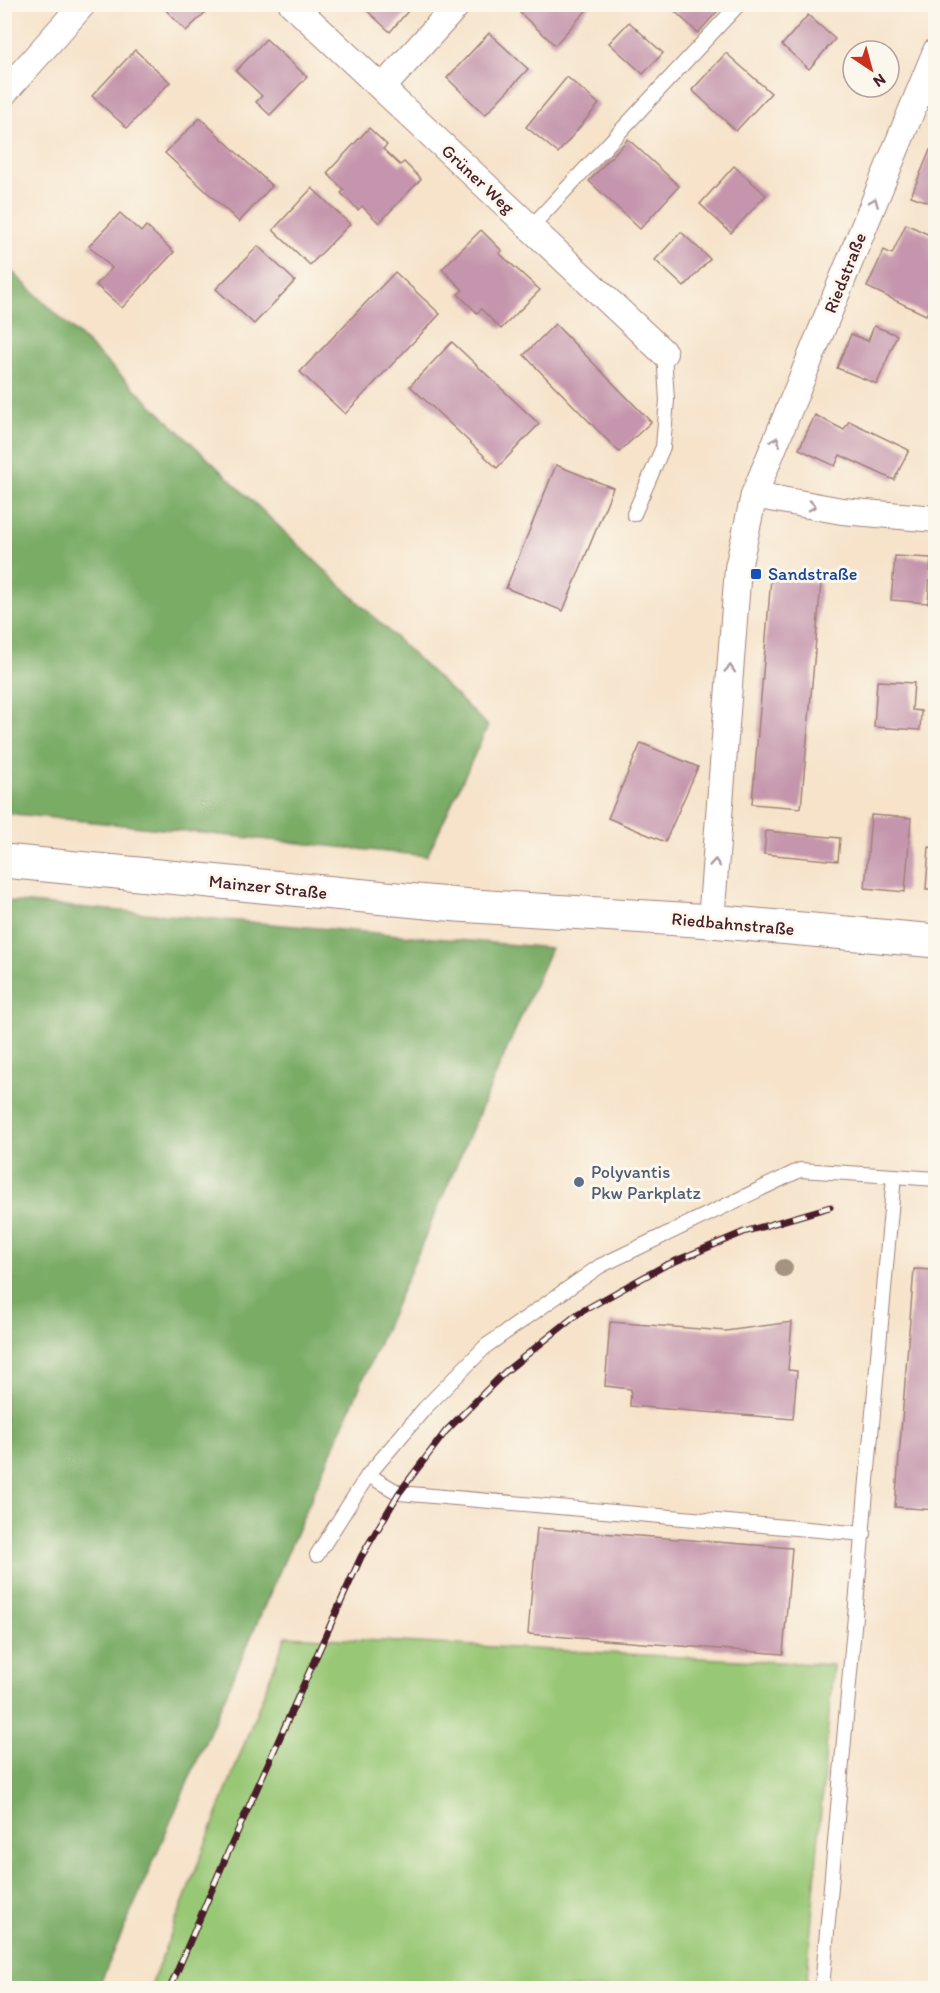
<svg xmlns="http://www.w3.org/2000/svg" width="940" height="1993" font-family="Itim,sans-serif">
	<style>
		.green { fill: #98c775; stroke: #717350; stroke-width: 1.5 }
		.forest { fill: #7aac66; stroke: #626648; stroke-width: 1.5 }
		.building { fill: #c495ac }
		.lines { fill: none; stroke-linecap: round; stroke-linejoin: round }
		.service-casing { stroke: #a0817a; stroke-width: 16 }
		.minor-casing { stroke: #a0817a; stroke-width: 28 }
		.secondary-casing { stroke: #a0817a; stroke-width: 35 }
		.service { stroke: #fff; stroke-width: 14 }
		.minor { stroke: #fff; stroke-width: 26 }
		.secondary { stroke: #fff; stroke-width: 33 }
		.rail-casing { stroke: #4a1f2b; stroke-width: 7 }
		.rail { stroke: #fbf7ec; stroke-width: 4.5; stroke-dasharray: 14; stroke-linecap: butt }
		.tree { fill: #a4937f }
		.oneway { stroke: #ae9aa0 }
		.transit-dot { fill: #1a4fb4; stroke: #fbf7ec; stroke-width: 2 }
		.service-dot { fill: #5c6f8a; stroke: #fbf7ec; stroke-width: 2 }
		.labels { text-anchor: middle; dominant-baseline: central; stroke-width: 6; stroke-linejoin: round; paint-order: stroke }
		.street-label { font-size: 18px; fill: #4a1f2b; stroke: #fbf7ec }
		.transit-label { font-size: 18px; fill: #164399; stroke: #fbf7ec; text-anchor: start }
		.service-label { font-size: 18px; fill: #4e5e75; stroke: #fbf7ec; text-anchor: start }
	</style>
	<rect width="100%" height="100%" fill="#fbf7ec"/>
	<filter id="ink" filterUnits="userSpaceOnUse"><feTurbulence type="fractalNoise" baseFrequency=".0167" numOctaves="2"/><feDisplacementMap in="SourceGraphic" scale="12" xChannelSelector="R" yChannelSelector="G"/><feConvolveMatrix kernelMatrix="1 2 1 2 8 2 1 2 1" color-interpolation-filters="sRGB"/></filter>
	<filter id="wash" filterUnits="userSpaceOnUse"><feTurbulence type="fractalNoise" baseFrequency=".008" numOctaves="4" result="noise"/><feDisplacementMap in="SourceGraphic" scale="24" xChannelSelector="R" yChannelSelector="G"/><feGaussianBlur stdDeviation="1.35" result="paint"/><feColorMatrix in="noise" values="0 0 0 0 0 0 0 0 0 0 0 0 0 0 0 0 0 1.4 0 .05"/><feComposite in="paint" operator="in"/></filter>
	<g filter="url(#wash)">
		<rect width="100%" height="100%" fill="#f6e3ca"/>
		<!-- green -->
		<path class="green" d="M286 1636 833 1665 806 1988H150Z"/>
		<!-- forest -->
		<g class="forest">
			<path d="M4 264 488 726 427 856 5 813Z"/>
			<path d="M5 901 551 948 98 1988H5Z"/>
		</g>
		<g id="blocks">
			<!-- building -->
			<g class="building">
				<path d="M160 4H214L186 31Z"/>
				<path d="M360 4H414L390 32Z"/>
				<path d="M527 4H592L555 45 520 13Z"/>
				<path d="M667 4H724L698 33Z"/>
				<path d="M808 15 835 39 809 69 782 45Z"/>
				<path d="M629 22 663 53 643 74 609 43Z"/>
				<path d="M489 33 528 69 485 115 447 78Z"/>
				<path d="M266 39 307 77 270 115 256 102 262 96 236 71Z"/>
				<path d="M135 50 170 82 127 128 92 96Z"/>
				<path d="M726 53 771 93 736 131 692 90Z"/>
				<path d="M567 77 599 104 558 153 526 127Z"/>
				<path d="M200 118 272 186 239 222 165 153Z"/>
				<path d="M369 128 387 145 383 149 400 165 404 162 421 179 379 223 362 206 358 210 341 193 344 190 327 173Z"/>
				<path d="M628 139 679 186 640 229 589 181Z"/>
				<path d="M930 150 936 153V205L911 196Z"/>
				<path d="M734 166 766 195 731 233 700 204Z"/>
				<path d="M312 188 350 224 310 265 273 230Z"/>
				<path d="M120 213 141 232 146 226 174 252 122 308 96 285 112 268 89 246Z"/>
				<path d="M906 224 936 238V296L926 315 867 287 884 250 892 254Z"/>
				<path d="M481 230 502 251 499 253 540 290 501 329 481 309 477 313 458 294 463 290 442 269Z"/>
				<path d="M681 232 710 259 684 287 655 260Z"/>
				<path d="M258 246 295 281 254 324 216 289Z"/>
				<path d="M395 272 440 314 345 414 300 372Z"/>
				<path d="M555 324 651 422 619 452 524 355Z"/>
				<path d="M874 326 897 335 877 384 837 368 851 334 868 341Z"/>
				<path d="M452 342 539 424 497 468 410 386Z"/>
				<path d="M815 415 844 430 849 421 909 450 894 480 840 455 835 466 799 449Z"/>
				<path d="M556 465 613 488 563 611 506 588Z"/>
				<path d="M895 556 931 558 928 603 891 600Z"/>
				<path d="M771 578 821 583 801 808 752 804Z"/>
				<path d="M877 681 914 683 912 710 921 711 920 730 874 727Z"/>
				<path d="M641 743 698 767 665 842 608 818Z"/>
				<path d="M871 815 911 818 905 892 865 888Z"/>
				<path d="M766 831 840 838 838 861 764 854Z"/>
				<path d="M929 847 936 848V889H926Z"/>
				<path d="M914 1269 936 1270V1510L895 1507Z"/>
				<path d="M610 1322 726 1331 792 1322 788 1370 797 1371 793 1419 630 1406 631 1389 605 1386Z"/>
				<path d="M537 1528 792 1548 783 1654 528 1634Z"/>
			</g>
		</g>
	</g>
	<g filter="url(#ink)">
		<use href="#blocks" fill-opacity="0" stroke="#a0817a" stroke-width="1.5"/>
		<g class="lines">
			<defs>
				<g id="service">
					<path d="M530 228 739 4"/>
					<path d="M634 514 663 447 667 400 664 353"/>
					<path d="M368 1475 399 1493 864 1534"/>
					<path d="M317 1555 368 1475 425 1408 486 1346 600 1266 800 1170 894 1176"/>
					<path d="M822 1988 894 1176 936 1179"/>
				</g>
				<g id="minor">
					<path d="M292 4 664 353"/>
					<path d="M382 88 458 4"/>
					<path d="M4 93 83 4"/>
					<path d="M754 495 842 511 936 519"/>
					<path d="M711 921 738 568 754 495 936 51"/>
				</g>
				<path id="secondary" d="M4 861 458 905 711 921 936 941"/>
			</defs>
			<!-- service casing -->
			<use href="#service" class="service-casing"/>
			<!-- minor casing -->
			<use href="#minor" class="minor-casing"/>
			<!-- secondary casing -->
			<use href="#secondary" class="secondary-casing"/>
			<!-- service -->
			<use href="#service" class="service"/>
			<!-- minor -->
			<use href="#minor" class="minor"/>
			<!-- secondary -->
			<use href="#secondary" class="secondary"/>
			<defs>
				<path id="rail" d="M170 1988 222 1866 361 1557 399 1493 446 1431 505 1372 579 1313 664 1266 744 1232 830 1207"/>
			</defs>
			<!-- rail casing -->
			<use href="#rail" class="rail-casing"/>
			<!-- rail -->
			<use href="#rail" class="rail"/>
		</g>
		<!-- trees -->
		<circle class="tree" cx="784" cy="1268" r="9"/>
		<!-- one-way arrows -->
		<defs><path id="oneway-chevron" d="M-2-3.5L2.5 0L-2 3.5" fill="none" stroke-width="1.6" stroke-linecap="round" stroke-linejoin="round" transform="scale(1.5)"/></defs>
		<g class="oneway">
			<use href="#oneway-chevron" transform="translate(874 202) rotate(-68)"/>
			<use href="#oneway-chevron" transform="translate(776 441) rotate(-68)"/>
			<use href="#oneway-chevron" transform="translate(812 506) rotate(9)"/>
			<use href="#oneway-chevron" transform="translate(730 669) rotate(-86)"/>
			<use href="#oneway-chevron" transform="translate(715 863) rotate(-86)"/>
		</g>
	</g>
	<!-- markers -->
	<rect class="transit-dot" x="750" y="568" width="12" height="12" rx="3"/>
	<circle class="service-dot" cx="579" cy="1182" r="6"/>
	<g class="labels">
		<!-- street labels -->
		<g class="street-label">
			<text transform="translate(478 179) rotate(43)">Grüner Weg</text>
			<text transform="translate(845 273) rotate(-68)">Riedstraße</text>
			<text transform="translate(268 887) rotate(6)">Mainzer Straße</text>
			<text transform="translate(733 924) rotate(5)">Riedbahnstraße</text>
		</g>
		<!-- transit labels -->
		<g class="transit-label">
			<text x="768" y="574">Sandstraße</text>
		</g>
		<!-- service labels -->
		<g class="service-label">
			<text x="591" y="1172">Polyvantis<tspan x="591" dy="21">Pkw Parkplatz</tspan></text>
		</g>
	</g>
	<!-- margin -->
	<rect width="940" height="1993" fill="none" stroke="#fbf7ec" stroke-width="24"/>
	<!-- north arrow -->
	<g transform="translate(871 69) rotate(144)"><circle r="28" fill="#fbf7ec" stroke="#b4a19f" stroke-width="1.5"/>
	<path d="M0-4.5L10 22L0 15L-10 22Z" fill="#c8321e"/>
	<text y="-9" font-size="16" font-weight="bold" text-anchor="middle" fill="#4a1f2b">N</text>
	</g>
</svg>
